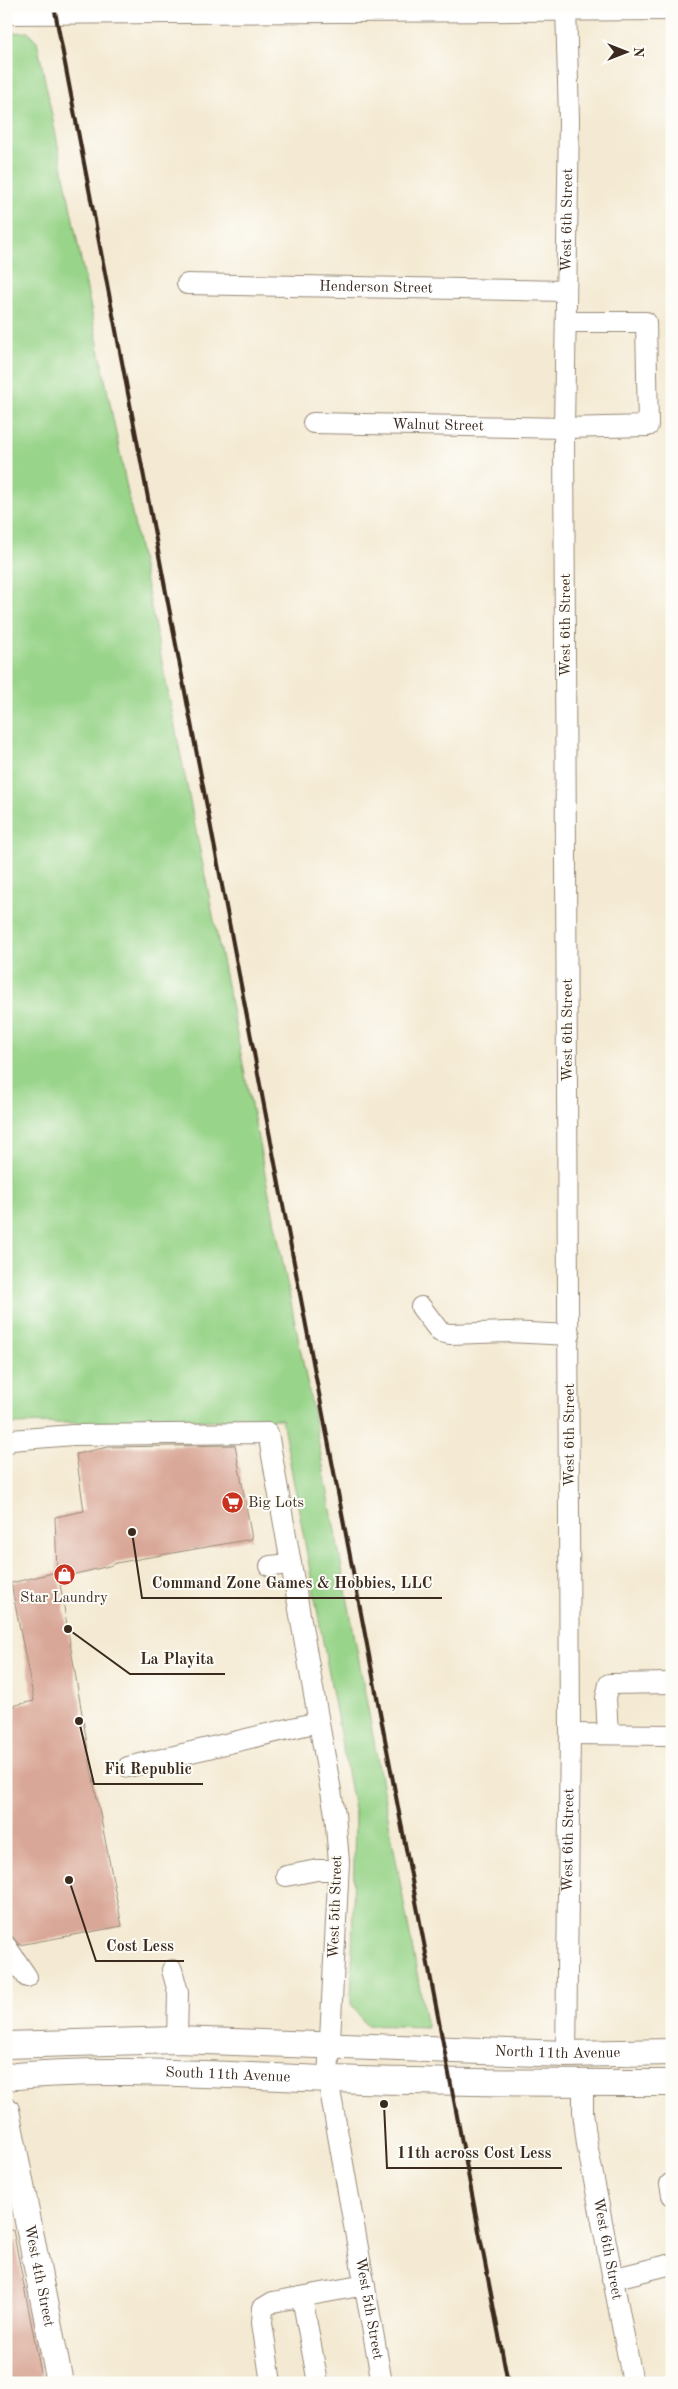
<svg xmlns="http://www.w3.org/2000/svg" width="678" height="2389" font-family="'Old Standard TT',serif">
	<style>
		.green { fill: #98d489; stroke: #6a7f54 }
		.building { fill: #d9a797 }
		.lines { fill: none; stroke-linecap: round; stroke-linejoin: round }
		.minor-casing { stroke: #988a78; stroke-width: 22 }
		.major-casing { stroke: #988a78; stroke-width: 28 }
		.minor { stroke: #fff; stroke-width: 20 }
		.major { stroke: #fff; stroke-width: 26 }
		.rail { stroke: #3b2a1e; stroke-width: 4 }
		.labels { text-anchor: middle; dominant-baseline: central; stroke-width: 4; stroke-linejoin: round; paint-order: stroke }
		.street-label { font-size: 15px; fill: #3b2a1e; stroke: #fdfcf7 }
		.poi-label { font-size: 15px; fill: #3b2a1e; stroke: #fdfcf7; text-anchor: start }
		.leader { fill: none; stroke: #3b2a1e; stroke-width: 2 }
		.callout-dot { fill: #3b2a1e; stroke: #fdfcf7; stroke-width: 2 }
		.callout-label { font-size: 16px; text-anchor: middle; font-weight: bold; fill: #3b2a1e; stroke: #fdfcf7; stroke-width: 4; stroke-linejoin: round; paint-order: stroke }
	</style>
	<rect width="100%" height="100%" fill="#fdfcf7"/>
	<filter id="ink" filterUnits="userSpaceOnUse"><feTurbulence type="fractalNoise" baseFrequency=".02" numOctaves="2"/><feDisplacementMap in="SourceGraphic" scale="10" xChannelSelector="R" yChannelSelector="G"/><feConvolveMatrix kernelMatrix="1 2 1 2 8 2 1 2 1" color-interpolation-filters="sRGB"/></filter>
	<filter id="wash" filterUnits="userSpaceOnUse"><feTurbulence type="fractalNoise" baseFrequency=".0096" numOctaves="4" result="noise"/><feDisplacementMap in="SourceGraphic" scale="20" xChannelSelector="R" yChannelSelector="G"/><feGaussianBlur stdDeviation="1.12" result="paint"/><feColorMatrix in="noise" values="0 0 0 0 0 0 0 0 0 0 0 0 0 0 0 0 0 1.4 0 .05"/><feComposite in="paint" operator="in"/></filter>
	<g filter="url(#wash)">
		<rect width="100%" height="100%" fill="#f4ead3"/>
		<!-- green -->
		<path class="green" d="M28 32 37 41 312 1407 427 2027 366 2025 351 2004 355 1815 282 1419 6 1424V33Z"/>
		<g id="blocks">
			<!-- building -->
			<g class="building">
				<path d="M235 1445 252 1539 116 1563 109 1566 59 1578 92 1773 122 1926 19 1945 12 1936 6 1934V1707L34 1701 11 1583 57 1572 55 1517 84 1511 76 1454 108 1447Z"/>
				<path d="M13 2230 43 2383H6V2231Z"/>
			</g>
		</g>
	</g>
	<g filter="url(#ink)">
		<use href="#blocks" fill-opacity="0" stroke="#988a78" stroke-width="1"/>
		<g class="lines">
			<defs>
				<g id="minor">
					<path d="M6 14 672 10"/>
					<path id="s1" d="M187 284 566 291"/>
					<path id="s2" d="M313 423 564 428 648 426 646 322H566"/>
					<path d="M421 1307 440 1332 450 1334 508 1332 570 1335"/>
					<path id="s3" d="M6 1444 11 1440 73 1435 268 1433 335 1814 339 1862 328 2079 382 2383"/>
					<path d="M270 1566 291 1564"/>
					<path d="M570 1734 672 1735"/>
					<path d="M608 1734 606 1698 609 1684 672 1683"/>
					<path d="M128 1767 318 1722"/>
					<path d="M286 1876 317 1870H338"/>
					<path d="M6 1946 27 1977"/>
					<path d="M172 1970 178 1992 177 2040"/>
					<path id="s4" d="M566 2054 570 1734 564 428 569 120 566 6"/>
					<path id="s5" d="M583 2083V2112L587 2144 633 2383"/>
					<path d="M672 2184H670L672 2195"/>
					<path d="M612 2279 672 2264"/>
					<path d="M302 2297 318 2383"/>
					<path d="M271 2383 262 2323 263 2308 273 2302 365 2285"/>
				</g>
				<g id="major">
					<path id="s6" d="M6 2045 177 2040 566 2054 672 2052"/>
					<path id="s7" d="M6 2077C114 2066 223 2076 331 2079 445 2083 558 2083 672 2083"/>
					<path id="s8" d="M6 2110 60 2383"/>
				</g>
			</defs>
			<!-- minor casing -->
			<use href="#minor" class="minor-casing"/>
			<!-- major casing -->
			<use href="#major" class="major-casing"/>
			<!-- minor -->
			<use href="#minor" class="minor"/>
			<!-- major -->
			<use href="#major" class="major"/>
			<!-- rail -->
			<path class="rail" d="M54 6 508 2383"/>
		</g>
	</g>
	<!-- icons -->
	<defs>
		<symbol id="supermarket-disc" viewBox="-11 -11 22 22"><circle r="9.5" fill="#c8321e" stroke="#fdfcf7"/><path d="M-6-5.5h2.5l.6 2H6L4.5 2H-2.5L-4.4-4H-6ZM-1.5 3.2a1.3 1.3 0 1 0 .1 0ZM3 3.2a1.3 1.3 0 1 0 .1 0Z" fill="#fff"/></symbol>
		<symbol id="shop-disc" viewBox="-11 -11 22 22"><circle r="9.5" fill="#c8321e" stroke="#fdfcf7"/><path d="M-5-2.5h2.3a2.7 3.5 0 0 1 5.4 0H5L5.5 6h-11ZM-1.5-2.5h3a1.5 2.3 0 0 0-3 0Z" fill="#fff"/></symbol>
	</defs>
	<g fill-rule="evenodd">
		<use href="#supermarket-disc" x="220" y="1490" width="25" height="25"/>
		<use href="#shop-disc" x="52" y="1562" width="25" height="25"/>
	</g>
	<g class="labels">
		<!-- street labels -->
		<g class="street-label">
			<text stroke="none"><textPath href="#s4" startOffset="1834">West 6th Street</textPath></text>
			<text stroke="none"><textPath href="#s1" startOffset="189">Henderson Street</textPath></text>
			<text stroke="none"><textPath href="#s2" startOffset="125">Walnut Street</textPath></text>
			<text transform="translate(566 625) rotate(-90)">West 6th Street</text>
			<text transform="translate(568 1030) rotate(-90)">West 6th Street</text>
			<text transform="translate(570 1435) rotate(-90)">West 6th Street</text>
			<text stroke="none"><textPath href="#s4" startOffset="214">West 6th Street</textPath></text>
			<text transform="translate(336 1907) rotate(-88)">West 5th Street</text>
			<text stroke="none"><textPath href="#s6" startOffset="552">North 11th Avenue</textPath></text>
			<text stroke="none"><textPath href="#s7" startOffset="222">South 11th Avenue</textPath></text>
			<text stroke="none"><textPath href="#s5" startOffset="168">West 6th Street</textPath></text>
			<text stroke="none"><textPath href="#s8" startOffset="169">West 4th Street</textPath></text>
			<text stroke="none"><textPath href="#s3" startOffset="1149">West 5th Street</textPath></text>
		</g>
		<!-- poi labels -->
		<g class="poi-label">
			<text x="248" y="1503">Big Lots</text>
			<text x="64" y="1598" text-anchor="middle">Star Laundry</text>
		</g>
	</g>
	<!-- callouts -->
	<path class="leader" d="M132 1532L142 1598H442M68 1629L130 1674H225M79 1721L94 1784H203M69 1880L96 1961H184M384 2104L387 2168H562"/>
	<g class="callout-dot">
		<circle cx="132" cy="1532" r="5"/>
		<circle cx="68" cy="1629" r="5"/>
		<circle cx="79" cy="1721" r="5"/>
		<circle cx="69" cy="1880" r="5"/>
		<circle cx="384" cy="2104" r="5"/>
	</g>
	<g class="callout-label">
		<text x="292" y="1588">Command Zone Games &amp; Hobbies, LLC</text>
		<text x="177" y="1664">La Playita</text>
		<text x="148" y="1774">Fit Republic</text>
		<text x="140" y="1951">Cost Less</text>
		<text x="474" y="2158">11th across Cost Less</text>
	</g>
	<!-- margin -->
	<rect width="678" height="2389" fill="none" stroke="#fdfcf7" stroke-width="25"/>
	<!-- north arrow -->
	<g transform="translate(626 52) rotate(90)" stroke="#fdfcf7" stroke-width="4" paint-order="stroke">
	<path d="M0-4L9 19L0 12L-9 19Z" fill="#3b2a1e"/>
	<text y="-8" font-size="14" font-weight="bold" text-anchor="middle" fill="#3b2a1e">N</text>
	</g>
</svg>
